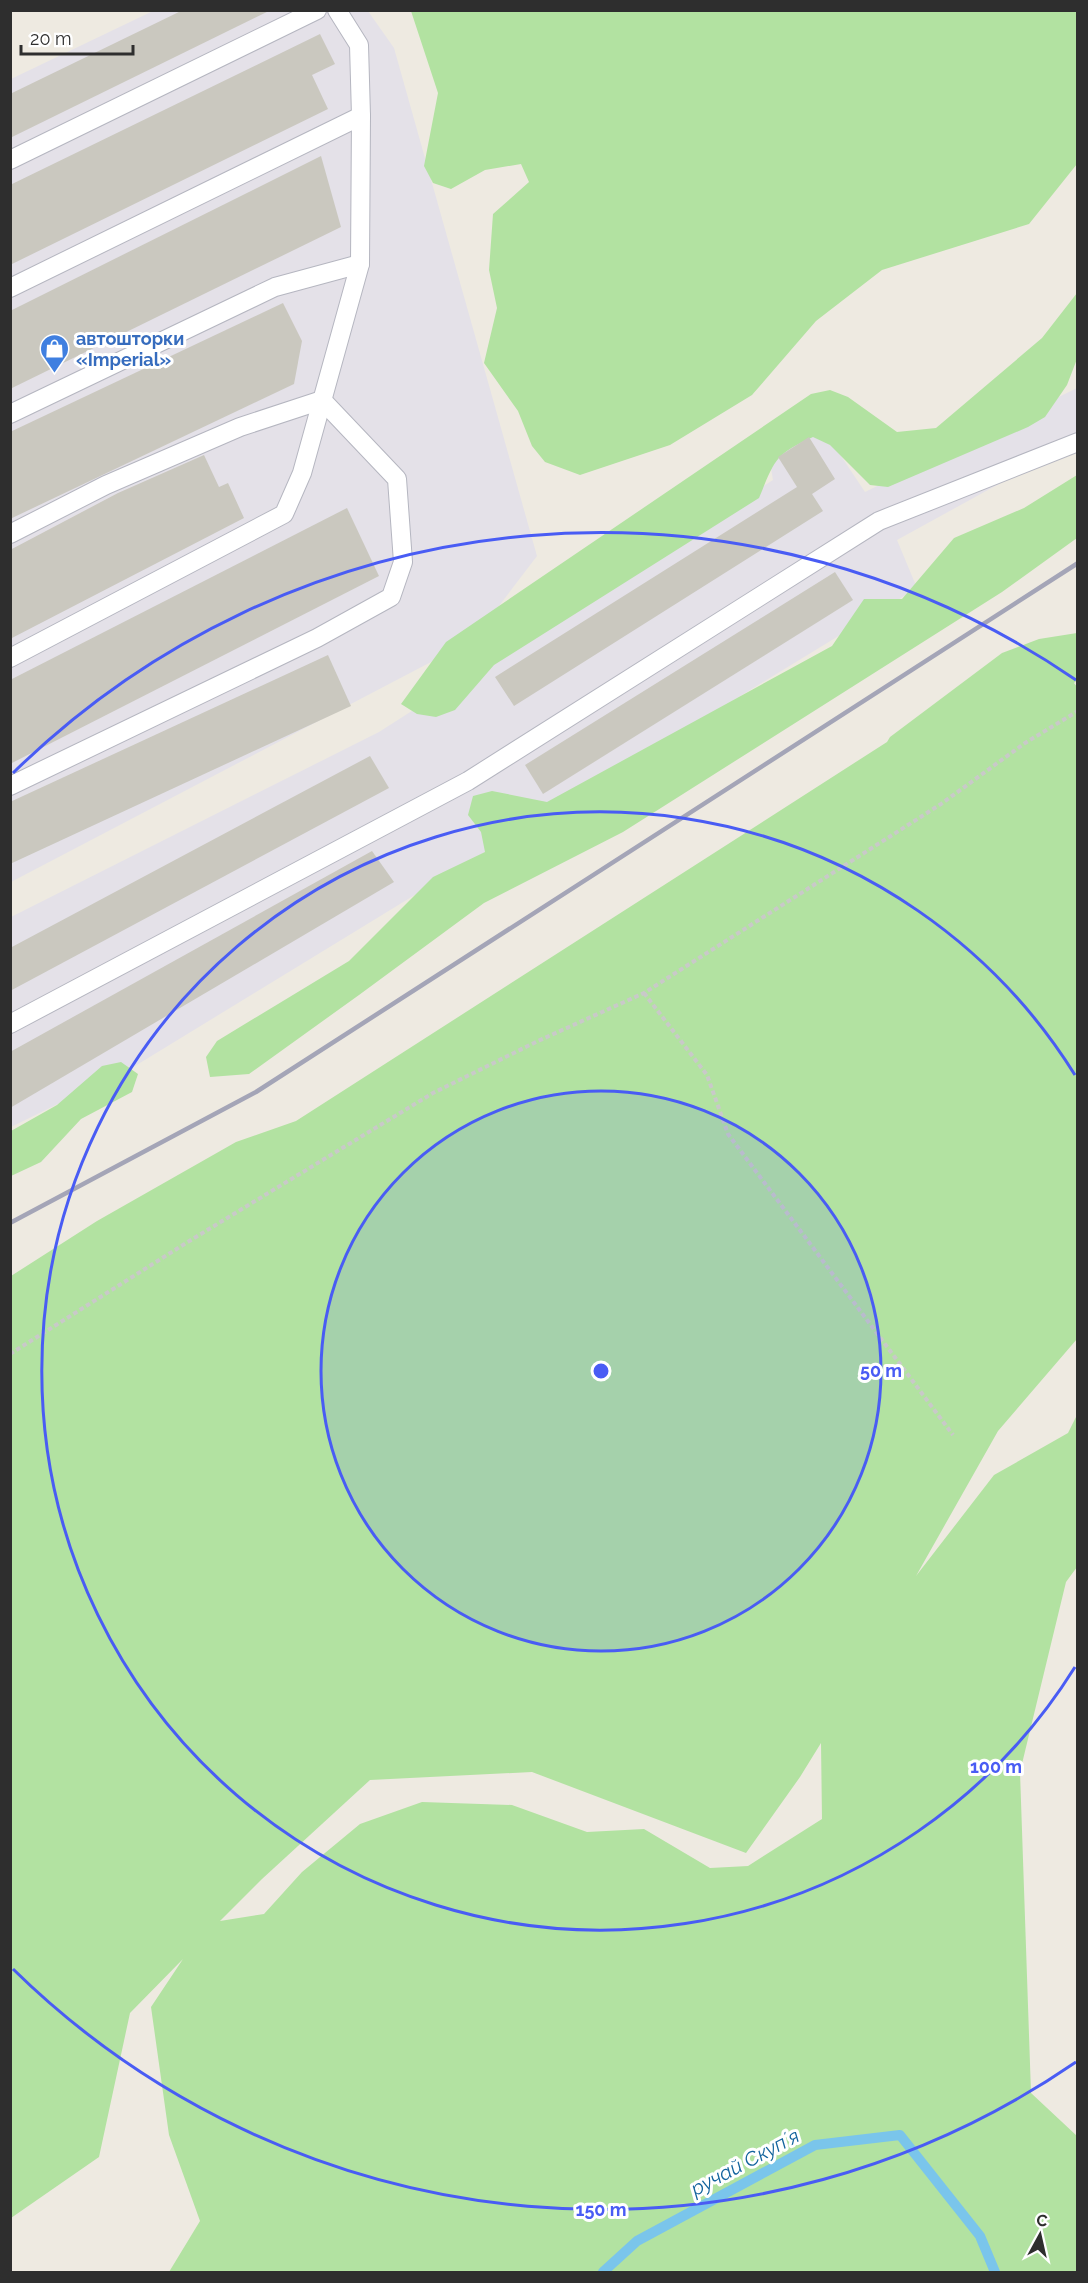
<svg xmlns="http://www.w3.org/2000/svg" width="1088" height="2283" font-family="Raleway,sans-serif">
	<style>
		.industrial { fill: #e4e1e8 }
		.green { fill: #b2e2a1; fill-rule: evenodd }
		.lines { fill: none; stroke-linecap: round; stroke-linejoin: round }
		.stream { stroke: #7ac5eb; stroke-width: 10 }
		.building { fill: #cac8bf }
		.service-casing { stroke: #b5b6c0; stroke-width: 20 }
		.path { stroke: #c9c9c9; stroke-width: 4; stroke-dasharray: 4.5 3; stroke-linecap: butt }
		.service { stroke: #fff; stroke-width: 18 }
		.rail { stroke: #a4a5b7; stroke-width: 4.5 }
		.ring { fill: none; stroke: #495cf4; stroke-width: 3 }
		.labels { text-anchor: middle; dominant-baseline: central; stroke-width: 6; stroke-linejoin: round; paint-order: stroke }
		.shop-label { font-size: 18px; font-weight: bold; fill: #366cbe; stroke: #fff; text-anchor: start }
		.water-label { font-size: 20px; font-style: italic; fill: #13649d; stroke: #fff }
		.centre { fill: #495cf4; stroke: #fff; stroke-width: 3 }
		.ring-label { font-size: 18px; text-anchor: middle; font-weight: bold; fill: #495cf4; stroke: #fff; stroke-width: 6; stroke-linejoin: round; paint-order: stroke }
	</style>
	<rect width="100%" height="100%" fill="#eeeae1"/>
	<!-- industrial -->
	<g class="industrial">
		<path d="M153 11H368L394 48 537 556 473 640 11 882V79Z"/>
		<path d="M1077 388V441L897 540 917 588 135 1066 11 1127V917L379 732 773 480 768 451 819 423 865 492Z"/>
	</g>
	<!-- green -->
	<g class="green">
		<path d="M411 11H1077V164L1029 224 882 270 816 321 752 395 670 445 580 475 545 462 532 446 518 411 484 363 497 308 489 270 493 214 529 182 521 164 485 170 451 189 433 183 424 166 438 93Z"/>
		<path d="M1077 293V359L1067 385 1045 417 1028 427 888 487 870 485 830 445 813 437C774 455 775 460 759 498L494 665 455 710 436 717 417 714 401 704 446 642 811 394 830 390 848 397 897 432 936 428 1042 338Z"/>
		<path d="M1077 475V538L1002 592 623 832 484 903 359 995 249 1074 210 1077 206 1057 217 1041 349 961 433 877 485 852 481 832 468 815 473 796 492 791 547 802 832 646 864 599H902L954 538 1024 508Z"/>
		<path d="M1077 633V680L1074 683 1078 688 1077 1339 998 1431 916 1576 994 1475 1068 1433 1077 1415V1567L1066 1582 1020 1772 1031 2093 1077 2136V2272H169L200 2221 169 2135 151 2007 183 1959 130 2013 99 2157 11 2218V1276L97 1221 236 1142 296 1121 887 742 890 737 1002 653 1039 639ZM821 1743 822 1819 748 1866 710 1868 644 1829 587 1832 512 1805 422 1802 360 1824 302 1872 264 1914 220 1921 262 1879 370 1780 532 1772 746 1853 800 1777Z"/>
		<path d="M121 1062 138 1074 132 1092 81 1119 41 1162 11 1176V1131L57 1105 102 1066Z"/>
	</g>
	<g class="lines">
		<!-- stream -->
		<path class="stream" d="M603 2272 637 2241 815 2145 900 2135 980 2236 995 2272"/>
	</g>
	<!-- building -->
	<g class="building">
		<path d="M183 10H271L10 138V94Z"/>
		<path d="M320 34 335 64 312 75 328 109 10 265V185Z"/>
		<path d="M321 156 341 227 10 389V311Z"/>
		<path d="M283 303 302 341 294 384 10 519V432Z"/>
		<path d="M809 437 835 479 812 494 823 511 514 706 495 677 797 487 778 457Z"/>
		<path d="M204 455 219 487 228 483 244 518 10 639V550L118 493Z"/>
		<path d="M347 508 379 576 10 764V680Z"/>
		<path d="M835 572 853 600 543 794 525 765Z"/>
		<path d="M328 655 351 706 10 864V802Z"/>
		<path d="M370 756 389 788 10 991V948Z"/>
		<path d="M372 851 394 882 10 1108V1052Z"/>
	</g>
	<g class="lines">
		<defs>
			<g id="service">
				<path d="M10 160 317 10"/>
				<path d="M10 288 361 116"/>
				<path d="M10 414 275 287 360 264"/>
				<path d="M10 534 106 485 240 427 322 400 397 479 403 562 391 597 317 638 10 786"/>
				<path d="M10 658 284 514 302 473 360 264 361 116 359 45 337 10"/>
				<path d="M10 1024 468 781 879 521 1078 442"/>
			</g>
		</defs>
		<!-- service casing -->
		<use href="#service" class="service-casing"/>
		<!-- path -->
		<g class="path">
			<path d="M644 993 707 1075 728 1134 953 1435"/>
			<path d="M10 1354 186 1243 433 1093 538 1041 644 993 941 804 1025 743 1078 711"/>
		</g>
		<!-- service -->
		<use href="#service" class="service"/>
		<!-- rail -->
		<path class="rail" d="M10 1223 256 1092 1078 563"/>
	</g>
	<!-- distance rings -->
	<circle cx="601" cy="1371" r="280" fill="#495cf4" fill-opacity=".12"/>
	<g class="ring">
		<circle cx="601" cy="1371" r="280"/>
		<path d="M1075 1667A559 559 0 1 1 1075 1075"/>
		<path d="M1076 2062A839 839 0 0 1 13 1969M13 773A839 839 0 0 1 1076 680"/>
	</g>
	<!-- icons -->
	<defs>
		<symbol id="shop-pin" viewBox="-11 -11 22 30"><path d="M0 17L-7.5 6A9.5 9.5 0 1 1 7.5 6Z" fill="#3f7fe0" stroke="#fff"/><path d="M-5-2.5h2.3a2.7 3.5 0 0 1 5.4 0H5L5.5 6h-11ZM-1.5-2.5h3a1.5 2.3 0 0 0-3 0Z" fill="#fff"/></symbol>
	</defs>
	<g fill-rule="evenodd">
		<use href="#shop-pin" x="38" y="332" width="33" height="45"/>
	</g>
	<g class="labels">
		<!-- shop labels -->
		<g class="shop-label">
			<text x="76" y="338">автошторки<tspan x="76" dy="21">«Imperial»</tspan></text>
		</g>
		<!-- water labels -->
		<g class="water-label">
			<text transform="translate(745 2162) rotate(-28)">ручай Скупʼя</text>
		</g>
	</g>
	<circle cx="601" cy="1371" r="9" class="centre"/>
	<g class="ring-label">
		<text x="881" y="1377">50 m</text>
		<text x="996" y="1773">100 m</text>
		<text x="601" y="2216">150 m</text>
	</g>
	<!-- border -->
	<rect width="1088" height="2283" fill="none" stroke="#2e2e2e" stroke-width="24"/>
	<!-- north arrow -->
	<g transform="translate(1040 2235) rotate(8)" stroke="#ffffff" stroke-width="4.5" paint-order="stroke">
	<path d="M0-4.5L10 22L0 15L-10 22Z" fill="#2e2e2e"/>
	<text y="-9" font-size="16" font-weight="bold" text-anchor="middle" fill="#2e2e2e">С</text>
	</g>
	<!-- scale -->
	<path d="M21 45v9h112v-9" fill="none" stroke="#2e2e2e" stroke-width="3"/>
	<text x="30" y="45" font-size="18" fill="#2e2e2e" stroke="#ffffff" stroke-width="4.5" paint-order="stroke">20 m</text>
</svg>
